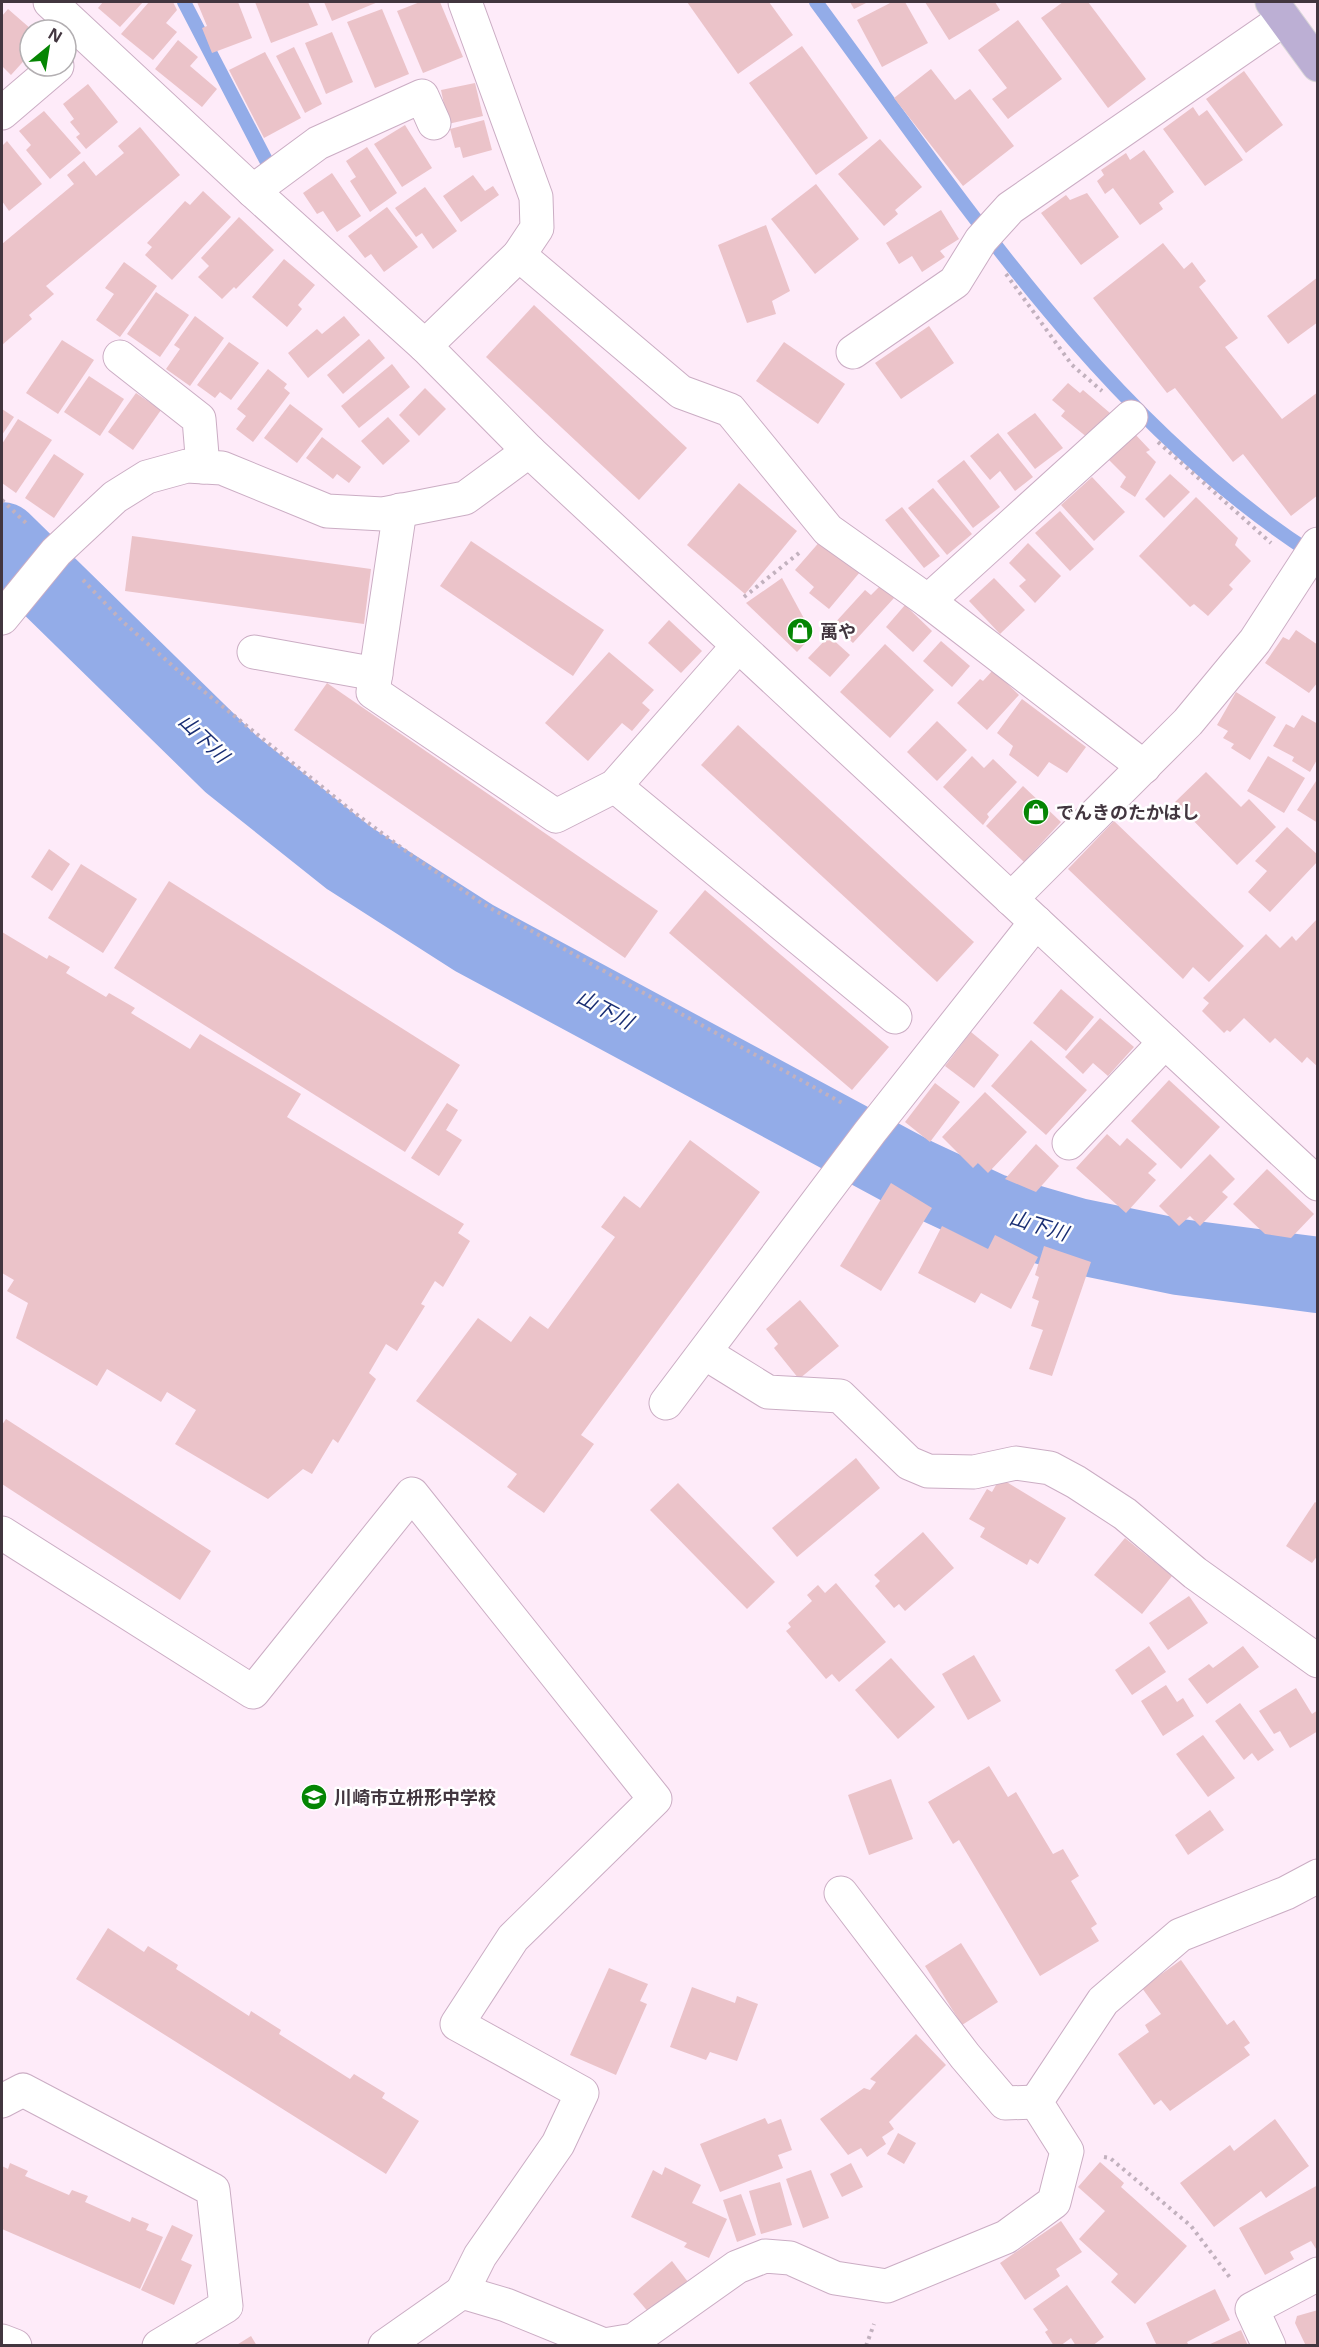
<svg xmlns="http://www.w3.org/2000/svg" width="1319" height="2347" font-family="'Noto Sans','Noto Sans JP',sans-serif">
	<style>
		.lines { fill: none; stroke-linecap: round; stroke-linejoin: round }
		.stream { stroke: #93ace8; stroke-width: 14 }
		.river { stroke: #93ace8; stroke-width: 76 }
		.building { fill: #ebc3c9 }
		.minor-casing { stroke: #cbadc4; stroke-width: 35 }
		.major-casing { stroke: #d9d7d9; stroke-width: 35 }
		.path { stroke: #c2b1be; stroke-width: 4; stroke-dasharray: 3 4.5; stroke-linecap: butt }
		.minor { stroke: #fff; stroke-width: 33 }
		.major { stroke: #bcafd4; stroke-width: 33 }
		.labels { text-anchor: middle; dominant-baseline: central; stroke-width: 5; stroke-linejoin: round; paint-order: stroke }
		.poi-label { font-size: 18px; font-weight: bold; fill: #42363f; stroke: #fff; text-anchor: start }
		.water-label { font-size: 20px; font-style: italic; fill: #192e73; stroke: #fff }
	</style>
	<rect width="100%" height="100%" fill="#feebf9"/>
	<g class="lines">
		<!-- stream -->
		<g class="stream">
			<path d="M184 2 268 164"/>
			<path d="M816 2C961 198 1104 420 1313 554"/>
		</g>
		<!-- river -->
		<path class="river" d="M2 540 231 764 349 858 474 938 916 1176 991 1211 1077 1236 1179 1257 1318 1275"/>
	</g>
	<!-- building -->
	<g class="building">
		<path d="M103 2H143L120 27 98 8Z"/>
		<path d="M149 2H173L177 10 166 23 177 32 153 60 121 34Z"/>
		<path d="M197 2H238L252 38 212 53 202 28 207 26Z"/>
		<path d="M255 2H308L318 25 271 43Z"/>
		<path d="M324 2H378L332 21Z"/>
		<path d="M420 2H440L463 57 423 73 397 11Z"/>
		<path d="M687 2H769L793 35 738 74Z"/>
		<path d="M850 2H868L854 9Z"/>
		<path d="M892 2H905L928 43 882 67 857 20Z"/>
		<path d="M925 2H995L1000 10 949 40Z"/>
		<path d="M1063 2H1088L1146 79 1108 108 1041 18Z"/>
		<path d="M8 9 31 29 26 33 30 37V54L11 75 2 66V16Z"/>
		<path d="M382 9 409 74 375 88 347 22Z"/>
		<path d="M1018 20 1062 79 1008 119 992 99 1007 88 978 50Z"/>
		<path d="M332 32 353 82 326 94 305 43Z"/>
		<path d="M178 40 198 57 190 66 217 89 202 107 155 69Z"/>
		<path d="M802 46 868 138 816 175 749 83Z"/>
		<path d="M294 47 322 104 305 113 276 56Z"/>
		<path d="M265 52 301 118 264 138 229 70Z"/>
		<path d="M931 69 955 100 970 89 1014 146 963 186 894 98Z"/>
		<path d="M1244 71 1283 125 1246 153 1206 99Z"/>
		<path d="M475 83 483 116 448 124 441 90Z"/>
		<path d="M88 84 118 122 86 149 76 137 80 134 70 122 74 119 63 104Z"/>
		<path d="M1193 107 1199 116 1207 110 1243 160 1205 186 1163 129Z"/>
		<path d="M44 111 81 153 50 179 26 150 31 145 19 131Z"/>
		<path d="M484 120 492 150 463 158 460 147 455 148 450 129Z"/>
		<path d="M405 125 432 168 402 187 374 144Z"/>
		<path d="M140 127 180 175 46 286 54 294 29 315 32 319 2 345V244L74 184 67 175 84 161 96 176 124 153 118 146Z"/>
		<path d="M880 139 922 187 895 210 898 214 884 226 838 174Z"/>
		<path d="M7 141 42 184 9 211 2 201V146Z"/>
		<path d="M367 147 397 193 370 212 350 181 356 177 346 161Z"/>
		<path d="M1144 150 1174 192 1159 203 1163 209 1140 225 1113 188 1105 194 1097 181 1104 175 1101 170 1126 153 1130 160Z"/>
		<path d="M332 173 361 216 337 232 323 211 317 214 303 193Z"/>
		<path d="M473 175 485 191 493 186 499 195 461 222 443 196Z"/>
		<path d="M816 184 859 239 815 274 771 219Z"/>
		<path d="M425 187 457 231 433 249 422 233 416 237 395 208Z"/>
		<path d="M203 191 231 217 172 280 145 255 152 247 147 243 185 201 190 205Z"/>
		<path d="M1087 193 1119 237 1081 265 1041 213 1066 195 1070 200Z"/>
		<path d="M387 207 418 247 384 272 371 254 365 258 348 236Z"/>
		<path d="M941 210 959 239 940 251 945 257 922 272 912 256 899 264 886 243Z"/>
		<path d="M239 217 274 250 236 289 234 287 222 299 198 277 209 266 201 258Z"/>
		<path d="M766 225 790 291 772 301 776 314 747 323 718 245Z"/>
		<path d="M1163 243 1184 269 1192 262 1206 281 1199 287 1238 338 1225 347 1282 419 1318 392V495L1291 516 1243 454 1233 462 1175 388 1167 393 1093 298Z"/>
		<path d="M284 259 315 285 298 305 302 309 287 327 252 297Z"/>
		<path d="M124 262 157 286 120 337 96 320 114 294 105 288Z"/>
		<path d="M1318 277V322L1288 344 1267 316Z"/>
		<path d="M156 292 189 315 160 357 127 334Z"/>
		<path d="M534 305 687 448 639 500 486 357Z"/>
		<path d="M195 316 224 338 190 386 166 369 180 349 174 345Z"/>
		<path d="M344 316 360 335 308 378 288 353 317 329 322 334Z"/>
		<path d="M929 326 954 363 901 399 875 363Z"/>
		<path d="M369 339 385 358 343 394 327 375Z"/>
		<path d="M62 340 94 360 58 414 26 393Z"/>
		<path d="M229 342 259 363 231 400 220 392 215 398 197 385Z"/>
		<path d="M784 342 845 384 818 424 756 381Z"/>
		<path d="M392 364 410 387 359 428 341 406Z"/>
		<path d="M268 369 287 384 284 388 290 393 253 442 236 429 246 416 237 409Z"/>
		<path d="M89 376 124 399 100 436 64 412Z"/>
		<path d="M1068 383 1080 393 1083 390 1110 413 1088 438 1061 416 1065 411 1052 400Z"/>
		<path d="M425 388 446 409 419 436 399 415Z"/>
		<path d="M136 393 161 410 133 450 108 432Z"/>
		<path d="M290 404 323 429 297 463 264 438Z"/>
		<path d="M2 409 14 417 2 435Z"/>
		<path d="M1035 413 1063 448 1035 469 1007 433Z"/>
		<path d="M388 417 410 441 383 465 361 441Z"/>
		<path d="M18 419 52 440 16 493 2 483V444Z"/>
		<path d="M1133 432 1150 450 1146 452 1156 462 1135 497 1120 487 1126 477 1107 458Z"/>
		<path d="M998 433 1033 477 1015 491 1000 471 990 480 970 456Z"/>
		<path d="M322 437 361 467 349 483 337 474 333 479 306 458Z"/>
		<path d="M54 454 84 474 54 518 25 498Z"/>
		<path d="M964 460 1000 507 973 528 937 481Z"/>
		<path d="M1170 474 1190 492 1164 518 1145 499Z"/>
		<path d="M1092 477 1125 512 1094 541 1061 505Z"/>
		<path d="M739 483 797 531 745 594 687 545Z"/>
		<path d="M933 488 972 534 947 555 908 508Z"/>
		<path d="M1196 497 1238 538 1235 545 1251 561 1229 585 1233 589 1208 616 1194 604 1190 607 1139 556Z"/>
		<path d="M902 507 940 556 924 568 885 520Z"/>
		<path d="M1060 511 1094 549 1070 571 1035 533Z"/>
		<path d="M132 536 371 569 364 624 125 591Z"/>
		<path d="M822 539 860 572 829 609 809 593 814 587 795 570Z"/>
		<path d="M471 541 604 630 573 676 440 586Z"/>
		<path d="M1028 543 1061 576 1035 603 1019 586 1026 580 1009 563Z"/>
		<path d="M782 578 813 635 797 652 746 603Z"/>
		<path d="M994 578 1025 610 1000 634 969 601Z"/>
		<path d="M880 586 894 598 853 643 833 625 865 590 871 595Z"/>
		<path d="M905 605 932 631 913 652 886 627Z"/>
		<path d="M669 620 702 651 681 673 648 643Z"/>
		<path d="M1296 630 1318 645V682L1309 693 1265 663 1283 637 1289 640Z"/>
		<path d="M829 636 850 655 830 677 808 658Z"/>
		<path d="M941 641 970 666 952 687 923 661Z"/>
		<path d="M885 644 934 690 890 738 840 692Z"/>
		<path d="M609 652 654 690 642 703 650 710 632 731 622 723 588 761 545 723Z"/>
		<path d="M993 670 1019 695 987 730 957 703 980 679 983 681Z"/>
		<path d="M327 683 658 911 625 958 294 730Z"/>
		<path d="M1236 692 1276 717 1250 760 1231 748 1234 744 1223 738 1228 731 1217 725Z"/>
		<path d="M1022 699 1086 747 1067 773 1049 762 1038 777 1009 755 1013 746 997 733Z"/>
		<path d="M1302 715 1318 724V758L1310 772 1292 761 1294 757 1273 746 1286 724 1294 728Z"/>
		<path d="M937 721 967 750 937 781 907 752Z"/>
		<path d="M738 725 974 942 937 982 701 765Z"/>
		<path d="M972 756 984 768 993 759 1017 782 987 814 989 817 983 825 943 787Z"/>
		<path d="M1268 756 1305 778 1284 813 1247 791Z"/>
		<path d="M1206 772 1241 807 1249 799 1276 827 1237 865 1175 802Z"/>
		<path d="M1318 778V823L1297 810Z"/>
		<path d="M1023 786 1061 822 1024 862 986 826Z"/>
		<path d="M1114 821 1244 946 1209 982 1193 967 1183 979 1068 869Z"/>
		<path d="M1287 827 1318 855V861L1270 912 1248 892 1267 871 1255 861Z"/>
		<path d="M49 849 70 864 52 891 31 877Z"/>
		<path d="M81 864 137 899 103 953 48 918Z"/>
		<path d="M169 881 460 1065 405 1152 114 968Z"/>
		<path d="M705 890 889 1047 852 1090 669 933Z"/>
		<path d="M1318 918V1067L1307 1057 1302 1063 1275 1038 1270 1043 1244 1018 1230 1032 1227 1030 1224 1033 1202 1011 1209 1003 1203 998 1266 934 1280 948 1292 936 1296 941Z"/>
		<path d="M2 932 47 959 49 955 70 967 66 973 106 997 109 993 135 1008 131 1013 190 1049 200 1034 301 1094 287 1117 464 1224 458 1233 470 1241 443 1287 435 1281 421 1304 425 1306 397 1351 386 1344 369 1373 376 1379 338 1443 333 1439 312 1474 303 1469 268 1499 175 1444 196 1410 167 1392 161 1402 107 1369 97 1386 16 1338 28 1303 7 1291 14 1280 2 1273Z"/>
		<path d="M1061 989 1094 1017 1066 1051 1033 1023Z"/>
		<path d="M1100 1018 1134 1047 1108 1076 1093 1063 1083 1074 1065 1057Z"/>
		<path d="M971 1032 999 1055 974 1088 945 1066Z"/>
		<path d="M1031 1040 1087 1090 1046 1135 991 1086Z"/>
		<path d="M1169 1080 1220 1127 1181 1169 1131 1121Z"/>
		<path d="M935 1083 960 1102 930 1142 905 1122Z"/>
		<path d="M985 1092 1027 1132 988 1173 978 1163 973 1168 942 1137Z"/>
		<path d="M447 1103 458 1110 446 1130 462 1140 439 1176 411 1158Z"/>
		<path d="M1107 1134 1120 1146 1127 1138 1157 1164 1148 1173 1156 1180 1126 1213 1076 1168Z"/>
		<path d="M690 1140 760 1192 581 1435 594 1444 544 1513 507 1487 517 1474 416 1401 478 1318 511 1342 530 1316 548 1329 615 1237 601 1227 624 1196 640 1208Z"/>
		<path d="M1036 1144 1059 1166 1036 1192 1005 1179Z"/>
		<path d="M1210 1154 1235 1179 1222 1192 1228 1197 1200 1226 1190 1216 1179 1226 1159 1206Z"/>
		<path d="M1267 1169 1314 1214 1291 1238 1265 1234 1233 1204Z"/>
		<path d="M891 1183 932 1208 881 1291 840 1266Z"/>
		<path d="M942 1226 988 1249 995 1235 1038 1257 1011 1309 981 1293 975 1303 918 1273Z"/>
		<path d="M1044 1246 1091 1262 1052 1376 1029 1369 1043 1330 1031 1326 1039 1301 1032 1298 1039 1277 1035 1275Z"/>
		<path d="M800 1300 839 1346 799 1379 774 1348 778 1344 766 1329Z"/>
		<path d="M6 1419 211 1551 180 1600 2 1484V1425Z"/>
		<path d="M856 1458 880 1488 797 1557 772 1528Z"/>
		<path d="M1000 1478 1066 1518 1038 1564 1030 1559 1027 1565 980 1537 985 1528 969 1519 987 1489 992 1492Z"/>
		<path d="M678 1483 775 1582 747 1609 650 1510Z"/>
		<path d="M1315 1502 1318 1504V1555L1312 1563 1286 1546Z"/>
		<path d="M923 1532 954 1568 905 1611 899 1604 894 1608 875 1586 880 1581 874 1575Z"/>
		<path d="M1125 1538 1172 1576 1142 1614 1094 1575Z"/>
		<path d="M836 1583 886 1642 839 1682 832 1674 826 1679 786 1631 791 1627 788 1623 812 1601 807 1595 818 1585 825 1593Z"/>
		<path d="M1189 1596 1208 1623 1168 1650 1149 1623Z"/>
		<path d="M1149 1646 1166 1672 1132 1695 1115 1670Z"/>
		<path d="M1243 1646 1259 1667 1207 1704 1188 1679 1209 1664 1213 1668Z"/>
		<path d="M974 1655 1001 1701 968 1720 942 1674Z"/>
		<path d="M891 1658 935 1707 898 1739 855 1690Z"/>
		<path d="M1166 1685 1177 1702 1183 1698 1194 1716 1163 1736 1141 1701Z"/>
		<path d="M1296 1688 1312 1714 1318 1710V1731L1290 1748 1280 1731 1274 1734 1259 1711Z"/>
		<path d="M1240 1703 1274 1750 1258 1761 1252 1753 1244 1760 1215 1721Z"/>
		<path d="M1203 1735 1235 1778 1208 1797 1176 1754Z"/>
		<path d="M989 1766 1008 1797 1016 1792 1053 1854 1063 1849 1079 1876 1071 1881 1097 1924 1091 1928 1099 1941 1040 1976 959 1840 953 1844 928 1802Z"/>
		<path d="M891 1779 913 1839 869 1855 848 1795Z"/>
		<path d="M1210 1810 1224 1830 1188 1855 1175 1835Z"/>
		<path d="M108 1928 144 1952 148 1946 178 1965 176 1969 249 2016 251 2011 281 2030 279 2034 350 2079 354 2074 385 2093 382 2098 419 2121 386 2174 76 1979Z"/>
		<path d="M961 1943 998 2002 962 2025 925 1966Z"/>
		<path d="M1181 1960 1227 2025 1234 2020 1250 2043 1244 2047 1250 2055 1170 2111 1161 2100 1154 2105 1118 2054 1149 2032 1145 2025 1161 2014 1142 1988Z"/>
		<path d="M609 1968 648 1984 640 2001 647 2004 616 2075 570 2055Z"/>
		<path d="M692 1987 735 2003 737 1996 758 2004 737 2061 710 2052 706 2060 670 2047Z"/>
		<path d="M916 2034 946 2065 889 2122 894 2129 882 2137 886 2144 867 2157 861 2148 848 2155 820 2119 864 2088 870 2090 876 2082 870 2079Z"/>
		<path d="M765 2118 768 2124 781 2119 792 2150 778 2155 783 2168 720 2192 700 2144Z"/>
		<path d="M1275 2119 1309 2166 1266 2198 1261 2191 1214 2227 1180 2183 1230 2145 1234 2151Z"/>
		<path d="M898 2133 916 2143 904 2164 887 2154Z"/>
		<path d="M1100 2162 1124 2183 1121 2187 1187 2246 1135 2304 1111 2282 1118 2274 1079 2239 1105 2211 1078 2187Z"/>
		<path d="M10 2163 28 2171 25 2176 69 2195 72 2190 88 2196 85 2202 130 2222 132 2217 149 2224 146 2230 163 2237 140 2289 2 2229V2166L8 2169Z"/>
		<path d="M851 2163 863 2187 842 2197 830 2174Z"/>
		<path d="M665 2167 701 2185 692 2203 727 2219 709 2258 684 2247 687 2243 631 2217 653 2170 662 2175Z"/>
		<path d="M811 2170 829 2218 803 2228 786 2179Z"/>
		<path d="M780 2182 792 2225 761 2234 749 2191Z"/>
		<path d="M1318 2185V2252L1311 2241 1290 2252 1294 2259 1265 2275 1239 2228Z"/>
		<path d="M741 2194 756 2235 737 2242 723 2200Z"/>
		<path d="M1061 2221 1082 2252 1056 2269 1060 2276 1025 2300 1000 2263Z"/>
		<path d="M172 2225 193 2235 181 2260 192 2265 174 2305 141 2290Z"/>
		<path d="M672 2261 688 2282 650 2314 633 2294Z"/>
		<path d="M1067 2285 1104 2337 1092 2346H1076L1071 2338 1060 2346H1054L1045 2332 1048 2330 1033 2309Z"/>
		<path d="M1215 2289 1230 2320 1187 2342 1189 2346H1157L1146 2323Z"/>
		<path d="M1318 2310V2346H1306L1295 2323 1297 2316Z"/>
		<path d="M1241 2330 1248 2346H1206Z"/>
		<path d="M251 2336 257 2346H235Z"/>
	</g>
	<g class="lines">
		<defs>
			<g id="minor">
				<path d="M50 2 253 191 425 346 529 451 1318 1184"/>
				<path d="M2 113 57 66"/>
				<path d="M253 191 318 143 422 96 434 123"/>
				<path d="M519 255 681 392 730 410 828 530 928 601 1144 767"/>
				<path d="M425 346 519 255 537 228 536 197 465 2"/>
				<path d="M853 352 955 282 981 240 1010 208 1284 19"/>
				<path d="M120 357 199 419 203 467"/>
				<path d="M400 510 373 692 556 816 615 786 738 646"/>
				<path d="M928 601 1131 417"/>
				<path d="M2 618 56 552 115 497 147 477 187 466 222 468 327 511 383 514 465 498 529 451"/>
				<path d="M254 652 376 674"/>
				<path d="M615 786 895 1017"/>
				<path d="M1011 899 1188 722 1255 641 1318 544"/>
				<path d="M1069 1143 1165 1042"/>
				<path d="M705 1353 768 1392 840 1396 909 1463 928 1471 974 1472 1016 1463 1050 1468 1076 1482 1125 1514 1195 1573 1318 1661"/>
				<path d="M666 1403 870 1132 1036 922"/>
				<path d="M2 1533 253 1692 412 1494 655 1799 513 1938 457 2024 582 2093 558 2144 480 2256 462 2292"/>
				<path d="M841 1893 965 2056 1005 2103 1036 2102"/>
				<path d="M2 2101 23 2090 213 2190 226 2306 159 2346"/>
				<path d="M2 2341 15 2346"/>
				<path d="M385 2346 462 2292 506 2305 604 2345 634 2340 737 2267 765 2256 790 2258 835 2278 887 2286 1006 2237 1054 2202 1067 2151 1036 2102 1103 2001 1180 1935 1286 1893 1318 1876"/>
				<path d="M1269 2346 1252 2309 1318 2274"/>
			</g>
			<path id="major" d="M1272 2 1318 65"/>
		</defs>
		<!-- minor casing -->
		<use href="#minor" class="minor-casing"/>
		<!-- major casing -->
		<use href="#major" class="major-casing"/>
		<!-- path -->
		<g class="path">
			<path d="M1006 274 1072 365 1102 391"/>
			<path d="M1158 442 1271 543"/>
			<path d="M2 500 29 526"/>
			<path d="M83 580 123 622 175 668 352 811 414 857 483 904 844 1104"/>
			<path d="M744 597 799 553"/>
			<path d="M1104 2157 1110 2158 1191 2226 1231 2279"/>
			<path d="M866 2346 874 2324"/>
		</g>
		<!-- minor -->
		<use href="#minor" class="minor"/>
		<!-- major -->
		<use href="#major" class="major"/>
	</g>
	<!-- icons -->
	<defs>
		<symbol id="shop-disc" viewBox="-11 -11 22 22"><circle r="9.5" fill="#058503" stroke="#fff"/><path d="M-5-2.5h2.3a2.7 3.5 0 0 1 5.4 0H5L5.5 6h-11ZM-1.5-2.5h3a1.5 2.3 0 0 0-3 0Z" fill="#fff"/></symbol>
		<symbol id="school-disc" viewBox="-11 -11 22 22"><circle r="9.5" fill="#058503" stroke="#fff"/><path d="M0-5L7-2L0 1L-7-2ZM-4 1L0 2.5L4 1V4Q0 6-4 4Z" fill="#fff"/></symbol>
	</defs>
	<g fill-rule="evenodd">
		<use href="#shop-disc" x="785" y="616" width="30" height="30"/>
		<use href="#shop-disc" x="1021" y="797" width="30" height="30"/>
		<use href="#school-disc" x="299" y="1782" width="30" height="30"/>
	</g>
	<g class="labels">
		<!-- poi labels -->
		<g class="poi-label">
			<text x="820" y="631">萬や</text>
			<text x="1056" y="812">でんきのたかはし</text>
			<text x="334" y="1797">川崎市立枡形中学校</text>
		</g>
		<!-- water labels -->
		<g class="water-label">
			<text transform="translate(204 738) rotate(44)">山下川</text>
			<text transform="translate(605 1009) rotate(28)">山下川</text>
			<text transform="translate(1039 1225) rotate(17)">山下川</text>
		</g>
	</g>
	<!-- border -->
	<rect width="1319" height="2347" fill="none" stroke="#42363f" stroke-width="6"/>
	<!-- north arrow -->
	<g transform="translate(48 48) rotate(30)"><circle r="28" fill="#ffffff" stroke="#b3afb2" stroke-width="1.5"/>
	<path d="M0-4.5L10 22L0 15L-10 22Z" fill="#058503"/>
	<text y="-9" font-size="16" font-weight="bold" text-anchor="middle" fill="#42363f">N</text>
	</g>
</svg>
